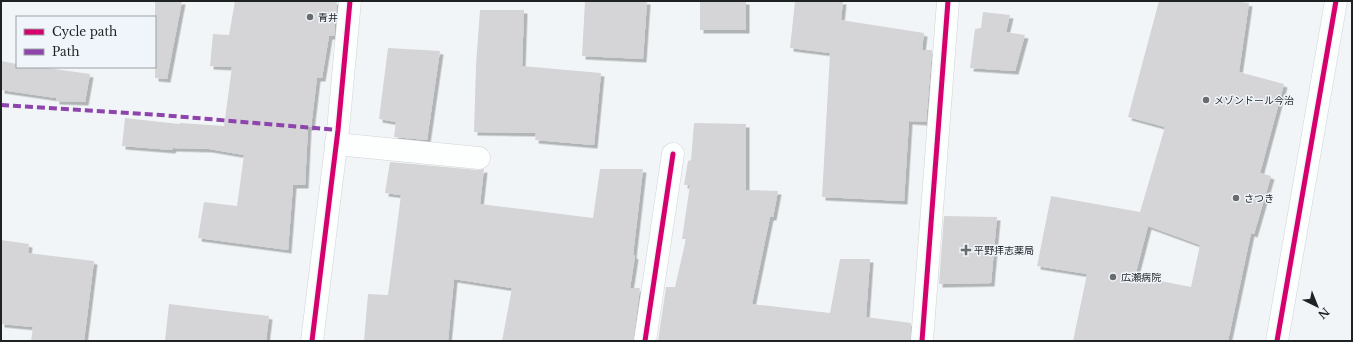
<svg xmlns="http://www.w3.org/2000/svg" width="1353" height="342" font-family="'Libre Baskerville','Noto Sans JP',serif">
	<style>
		.building { fill: #d5d5d7; fill-rule: evenodd; filter: url(#shadow) }
		.lines { fill: none; stroke-linecap: round; stroke-linejoin: round }
		.street-casing { stroke: #d0d3d4; stroke-width: 23 }
		.secondary-casing { stroke: #d0d3d4; stroke-width: 23 }
		.street { stroke: #fdfefe; stroke-width: 22 }
		.secondary { stroke: #fdfefe; stroke-width: 22 }
		.quiet { stroke: #8e44ad; stroke-width: 4; stroke-dasharray: 8 4; stroke-linecap: butt }
		.cycleway-casing { stroke: #eff5fa; stroke-width: 8 }
		.cycleway { stroke: #d6006c; stroke-width: 5 }
		.poi-dot { fill: #696c6d; stroke: #eff5fa; stroke-width: 1.5 }
		.labels { text-anchor: middle; dominant-baseline: central; stroke-width: 3; stroke-linejoin: round; paint-order: stroke }
		.poi-label { font-size: 10px; fill: #1f2223; stroke: #eff5fa; text-anchor: start }
	</style>
	<defs>
		<filter id="shadow"><feDropShadow dx="3.5" dy="3.5" stdDeviation="0" flood-color="#0004"/></filter>
	</defs>
	<rect width="100%" height="100%" fill="#f2f5f7"/>
	<!-- building -->
	<g class="building">
		<path d="M155 1H182L167 79 155 78Z"/>
		<path d="M235 1H337L334 36H329L322 78H317L311 127H308L305 185H293L288 250 198 238 204 202 237 206 244 155 209 149 173 148 172 150 122 146 125 118 179 124 180 123 224 126 232 67 210 66 213 34 229 35Z"/>
		<path d="M585 1H647L643 59 582 56Z"/>
		<rect x="700" y="1" width="46" height="29"/>
		<path d="M795 1H843L841 20 924 33 922 50H932L926 122 909 121 904 201 822 197 830 53 790 48Z"/>
		<path d="M1159 1H1234L1249 3 1239 72 1284 84 1260 173 1271 176 1254 234 1251 233 1228 341H1073L1087 274 1037 266 1051 196 1140 212 1165 127 1128 117ZM1148 226 1200 245 1191 287 1135 276Z"/>
		<path d="M480 10H524L522 66 601 73 594 145 535 140 536 133 474 132 476 65Z"/>
		<path d="M983 12 1010 15 1006 32 1025 35 1015 71 970 68 975 29 981 28Z"/>
		<path d="M388 48 440 51 427 140 394 137 396 122 379 119Z"/>
		<path d="M1 61 17 64V67H41L90 74 85 102 56 101V98L1 90Z"/>
		<path d="M694 123 746 124V190L778 191 773 217H770L752 304 830 313 840 259H870L866 317 911 323 910 341H658L666 287H675L686 239H682L690 185H684L688 161 691 160Z"/>
		<path d="M390 162 478 170 484 169 480 204 593 218 600 169H643L633 255 635 256 630 288H640L633 341H502L512 288 454 279 448 341H364L368 294 388 295 401 195 385 193Z"/>
		<path d="M944 216 997 217 991 283 939 284Z"/>
		<path d="M1 240 29 244 28 253 94 261 84 341H31L33 327 1 324Z"/>
		<path d="M169 304 269 316 266 341H165Z"/>
	</g>
	<g class="lines">
		<defs>
			<g id="street">
				<path d="M336 144 479 158"/>
				<path d="M645 341 673 154"/>
				<path d="M922 341 948 1"/>
				<path d="M1277 341 1336 1"/>
			</g>
			<path id="secondary" d="M312 341 338 130 350 1"/>
		</defs>
		<!-- street casing -->
		<use href="#street" class="street-casing"/>
		<!-- secondary casing -->
		<use href="#secondary" class="secondary-casing"/>
		<!-- street -->
		<use href="#street" class="street"/>
		<!-- secondary -->
		<use href="#secondary" class="secondary"/>
		<!-- quiet -->
		<path class="quiet" d="M1 105 161 115 338 130"/>
		<defs>
			<g id="cycleway">
				<path d="M312 341 338 130 350 1"/>
				<path d="M645 341 673 154"/>
				<path d="M922 341 948 1"/>
				<path d="M1277 341 1336 1"/>
			</g>
		</defs>
		<!-- cycleway casing -->
		<use href="#cycleway" class="cycleway-casing"/>
		<!-- cycleway -->
		<use href="#cycleway" class="cycleway"/>
	</g>
	<!-- markers -->
	<g class="poi-dot">
		<circle cx="310" cy="17" r="4"/>
		<circle cx="1206" cy="100" r="4"/>
		<circle cx="1236" cy="198" r="4"/>
		<path d="M964 244h4v4h4v4h-4v4h-4v-4h-4v-4h4z"/>
		<circle cx="1113" cy="277" r="4"/>
	</g>
	<g class="labels">
		<!-- poi labels -->
		<g class="poi-label">
			<text x="318" y="17">青井</text>
			<text x="1214" y="100">メゾンドール今治</text>
			<text x="1244" y="198">さつき</text>
			<text x="974" y="250">平野拝志薬局</text>
			<text x="1121" y="277">広瀬病院</text>
		</g>
	</g>
	<!-- border -->
	<rect width="1353" height="342" fill="none" stroke="#1f2223" stroke-width="4"/>
	<!-- legend -->
	<rect x="16" y="16" width="140" height="52" fill="#eff5fa" stroke="#9ca1a4"/>
	<rect x="24" y="29" width="20" height="6" fill="#d6006c" stroke="#9ca1a4"/>
	<text x="52" y="36" font-size="12" fill="#1f2223">Cycle path</text>
	<rect x="24" y="49" width="20" height="6" fill="#8e44ad" stroke="#9ca1a4"/>
	<text x="52" y="56" font-size="12" fill="#1f2223">Path</text>
	<!-- north arrow -->
	<g transform="translate(1317 306) rotate(137)" stroke="#eff5fa" stroke-width="3" paint-order="stroke">
	<path d="M0-3L7 15L0 10L-7 15Z" fill="#1f2223"/>
	<text y="-6" font-size="11" font-weight="bold" text-anchor="middle" fill="#1f2223">N</text>
	</g>
</svg>
